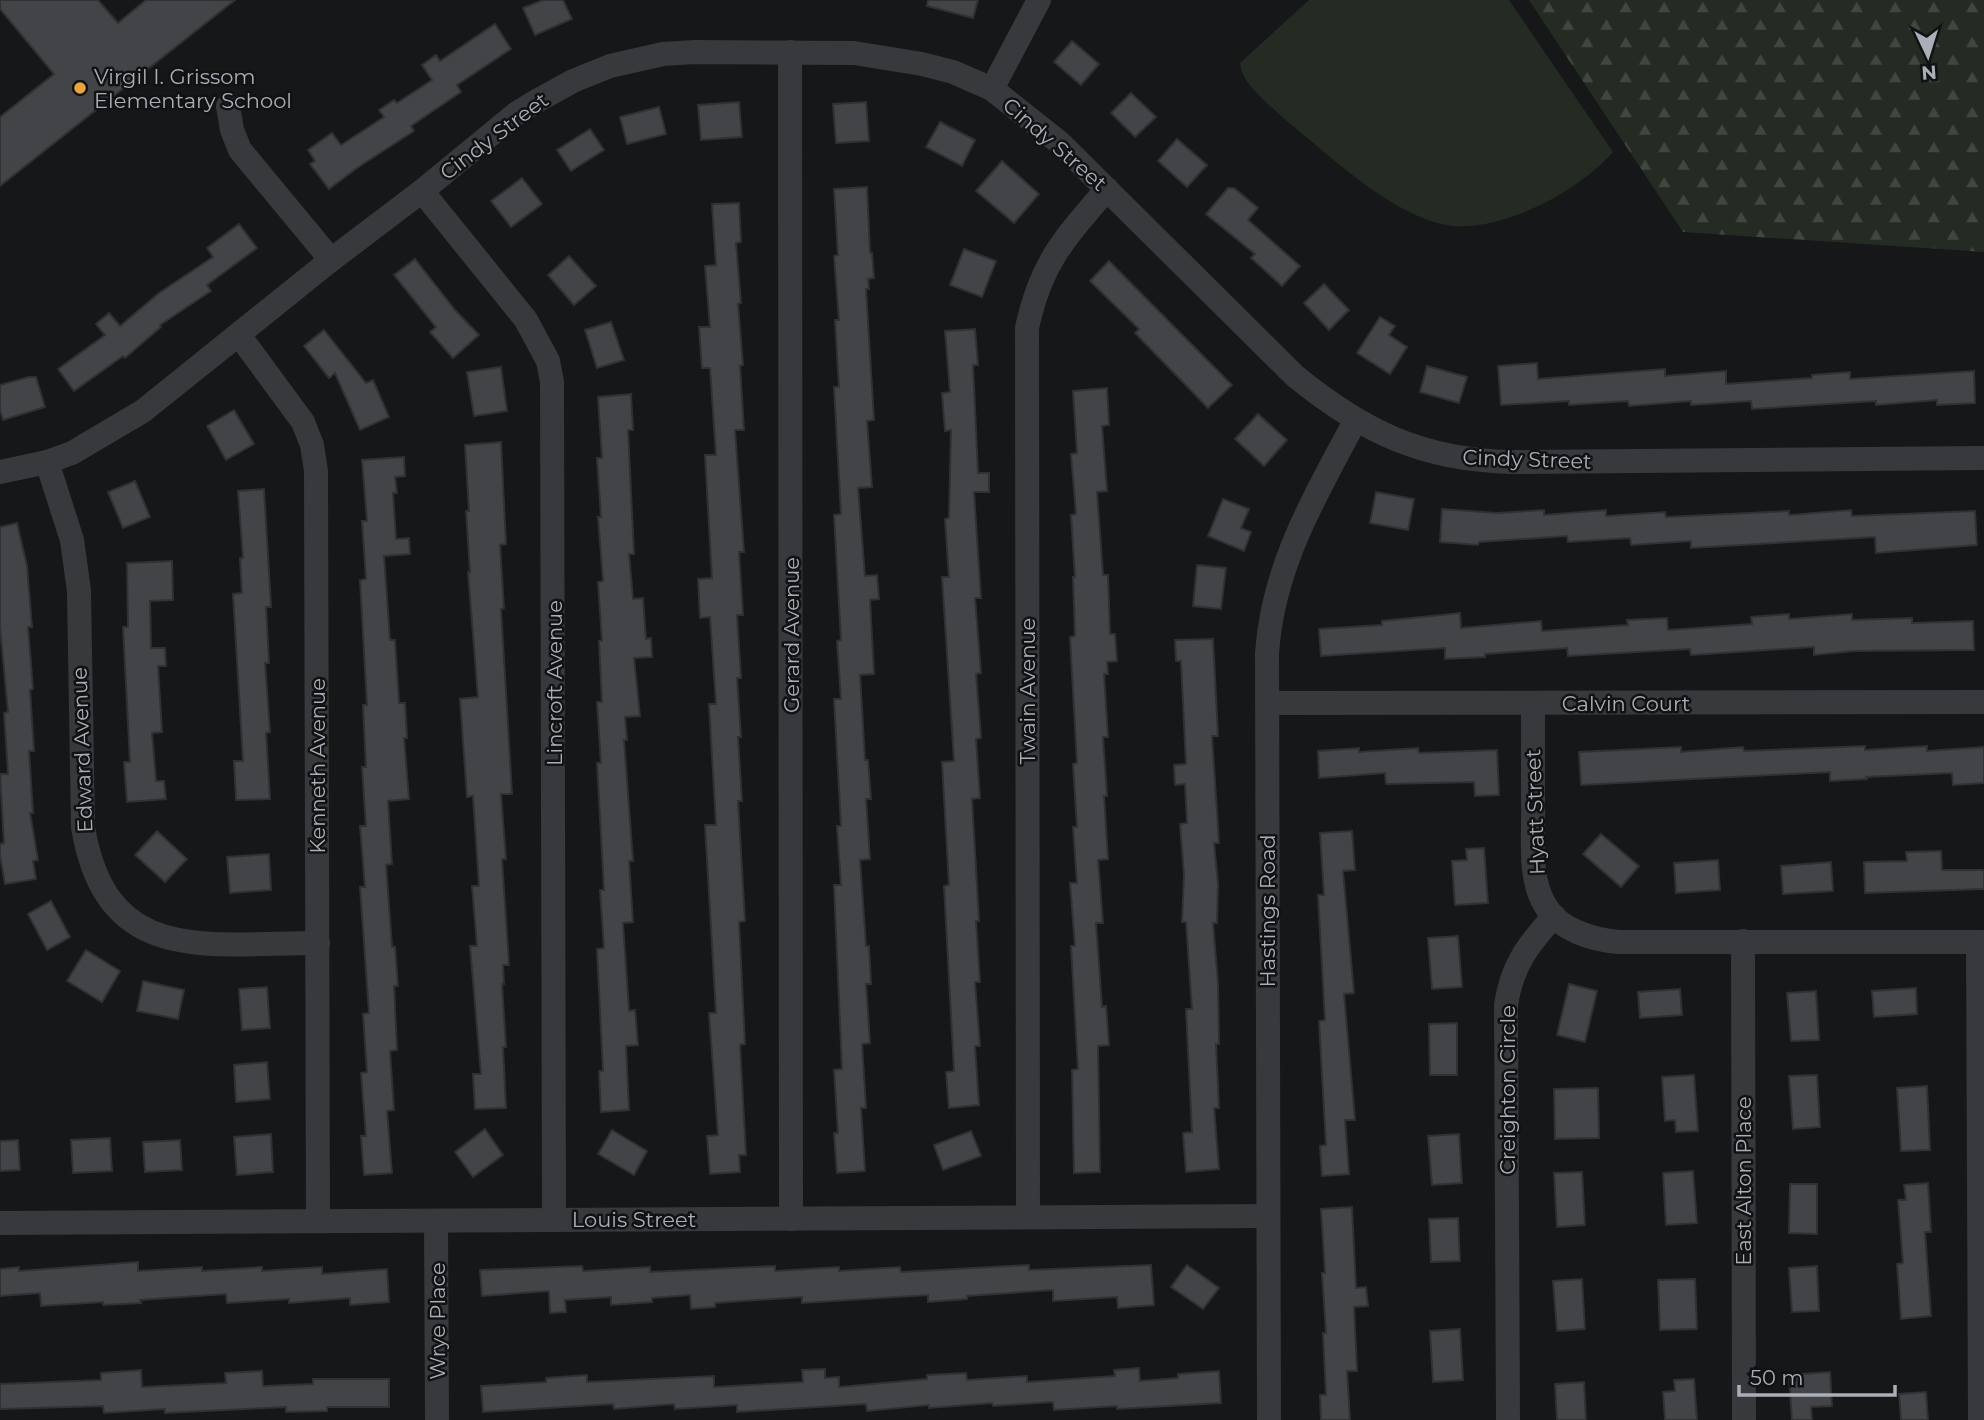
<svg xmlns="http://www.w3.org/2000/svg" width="1984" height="1420" font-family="Montserrat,sans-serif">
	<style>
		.grass { fill: #232b23 }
		.forest { fill: url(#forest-firs) }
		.building { fill: #434448; stroke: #313134; stroke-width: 2 }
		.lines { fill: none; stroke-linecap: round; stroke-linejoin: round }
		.minor { stroke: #38393d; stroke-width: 24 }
		.poi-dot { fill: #e9a43e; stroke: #111213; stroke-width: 2.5 }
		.labels { text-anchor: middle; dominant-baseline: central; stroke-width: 5; stroke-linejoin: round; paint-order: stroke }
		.poi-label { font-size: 21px; fill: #a9aeb7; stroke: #111213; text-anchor: start }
		.street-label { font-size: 21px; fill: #a9aeb7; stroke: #111213 }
	</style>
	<defs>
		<pattern id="forest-firs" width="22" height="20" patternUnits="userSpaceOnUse" patternTransform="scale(1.75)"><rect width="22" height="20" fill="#232b23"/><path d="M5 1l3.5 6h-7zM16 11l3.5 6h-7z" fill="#404741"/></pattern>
	</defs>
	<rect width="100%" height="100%" fill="#161718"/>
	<!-- grass -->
	<path class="grass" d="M1309 0H1509L1613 152C1578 192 1496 237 1441 224 1396 213 1346 171 1311 141 1295 128 1253 94 1245 78 1242 74 1241 68 1240 63Z"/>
	<!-- forest -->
	<path class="forest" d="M1529 0H1984V252L1683 232Z"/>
	<!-- building -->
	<g class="building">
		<path d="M0 0H98L118 23 146 0H235L0 186V117L54 74 0 9Z"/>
		<path d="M543 0H563L572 19 535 35 523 8Z"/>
		<path d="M928 0H978L973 18 927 6Z"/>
		<path d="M495 24 511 49 457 85 461 92 411 126 414 131 357 168 329 189 310 164 315 161 308 150 332 133 341 145 384 117 379 110 394 100 397 103 432 80 422 65 436 55 440 61Z"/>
		<path d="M1072 41 1099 64 1081 85 1054 62Z"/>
		<path d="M1131 93 1156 117 1135 137 1111 113Z"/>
		<path d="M739 102 742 137 701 140 698 105Z"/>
		<path d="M866 102 869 141 836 143 833 104Z"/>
		<path d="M659 107 666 134 627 144 620 117Z"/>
		<path d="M940 122 975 140 962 166 926 147Z"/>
		<path d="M590 129 604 150 571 171 557 150Z"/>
		<path d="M1177 139 1207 165 1187 187 1158 161Z"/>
		<path d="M1002 161 1039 194 1014 223 976 191Z"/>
		<path d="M522 178 542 204 511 227 491 201Z"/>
		<path d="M867 187 870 253H872L874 278 868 279 869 289H866L874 420 867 421 872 487 858 488 865 576 877 575 879 599 870 600 874 674 860 675 865 760H868L871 799H866L870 859 860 860 866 946H869L871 984H866L870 1043 862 1044 866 1108H861L865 1171 837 1173 834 1133H838L834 1070 842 1069 834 885H841L837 826H841L834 699H841L837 641 841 640 834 515 841 514 834 387H839L835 320H839L834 256 838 255 834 189Z"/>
		<path d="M1228 188H1234L1258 208 1248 220 1300 266 1282 286 1251 258 1255 254 1206 214Z"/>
		<path d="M739 203 741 242 736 243 741 303 738 304 743 365 740 366 744 430H735L744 552H739L743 615H737L741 678H737L741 737H738L742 801H738L745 921 739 922 745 1044 740 1045 746 1155H739L740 1172 710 1174 707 1136 718 1135 709 1013H716L705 825H716L709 704H716L710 617 700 618 698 579 712 578 705 455H716L710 368H702L699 327H710L705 266 716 265 712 204Z"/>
		<path d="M239 224 257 248 207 285 211 291 160 325 161 327 125 358 123 356 74 391 58 369 105 335 96 324 109 313 120 326 159 293 213 257 207 248Z"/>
		<path d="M964 249 996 261 982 297 950 285Z"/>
		<path d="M569 256 596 286 574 305 548 275Z"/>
		<path d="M415 259 455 310 479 335 453 358 430 332 436 327 394 275Z"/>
		<path d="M1109 261 1232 385 1208 408 1135 333 1139 329 1090 281Z"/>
		<path d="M1324 284 1349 310 1329 330 1304 303Z"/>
		<path d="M1380 317 1395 326 1389 335 1407 347 1390 374 1357 353Z"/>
		<path d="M611 322 624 360 597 368 585 330Z"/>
		<path d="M975 329 978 365H973L978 473H989V492H974L981 598H975L981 673 976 674 981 738 976 739 980 798 972 799 979 921H976L980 982H975L980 1046H975L979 1105 949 1108 946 1072 954 1071 944 886 949 885 942 762 954 761 942 577H949L945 519 949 518 951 430 945 431 942 393 950 392 945 331Z"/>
		<path d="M324 330 366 383 373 380 389 417 360 430 335 373 329 378 304 346Z"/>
		<path d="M1537 363 1538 379 1665 369V376L1726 371V384L1812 378V375L1850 372V379L1974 371 1975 403 1937 405V400L1876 405V401L1752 409 1751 401 1691 405V401L1629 406 1628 401 1569 405V401L1501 405 1498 366Z"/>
		<path d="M1427 366 1467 377 1459 403 1420 392Z"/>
		<path d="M501 367 507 411 474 416 467 372Z"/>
		<path d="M29 377H36L45 407 3 420 0 410V385Z"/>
		<path d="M1107 388 1109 425 1102 426 1107 491 1097 492 1103 575H1108L1110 634H1115L1117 661 1107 662 1108 674H1104L1108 737H1103L1107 796H1104L1108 859 1098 860 1103 923H1096L1102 1007 1106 1006 1109 1045 1098 1046 1100 1172 1074 1173 1072 1070 1078 1069 1071 946H1075L1070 883H1077L1073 827H1077L1073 764 1077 763 1070 637 1075 636 1073 577H1075L1071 515 1076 514 1071 454 1077 453 1073 391Z"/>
		<path d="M631 394 633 430H628L634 554H629L633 599 643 598 646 639 651 638 652 657 634 658 640 716 625 717 627 740H624L633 861H629L633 922 623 923 629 1011 635 1010 638 1045 626 1046 629 1110 601 1112 599 1071H603L597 949 604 948 600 890H604L597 763H601L597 702H602L599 641H602L598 582 603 581 598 517H601L597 458H602L598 397Z"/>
		<path d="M234 410 254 444 226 460 207 426Z"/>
		<path d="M1258 414 1287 440 1264 466 1235 439Z"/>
		<path d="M501 442 506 544 500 545 504 608 501 609 512 794H501L506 859H502L509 965H503L504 984H502L506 1047H503L506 1108 475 1109 473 1074H481L470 946H477L472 886H479L473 796 467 797 460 699 478 697 468 572H470L466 511H469L465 445Z"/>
		<path d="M404 457 405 476 395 477 397 493H393L396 539 409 538 410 554 384 556 390 640H395L399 703H405L407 738H404L409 799 388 801 392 864 386 865 392 947H395L398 986H394L397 1050 390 1051 394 1110 387 1111 392 1173 364 1175 361 1136H366L361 1073 367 1072 363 1014 369 1013 360 887H365L360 826H366L362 767H366L363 705H367L360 580 366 579 362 521H367L362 460Z"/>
		<path d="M135 481 150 517 123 528 108 492Z"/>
		<path d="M264 489 271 607H266L269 663H265L270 732 266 733 270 799 236 800 234 761H243L233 594 242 593 240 558H243L238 491Z"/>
		<path d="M1376 492 1414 499 1408 530 1370 523Z"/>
		<path d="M1223 499 1249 509 1241 528 1251 532 1244 551 1208 536Z"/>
		<path d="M1442 509 1497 513 1544 510V515L1606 510V516L1665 512 1666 517 1789 511V515L1851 510 1852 516 1975 511 1977 545 1876 553 1875 537 1691 548V541L1631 545 1630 538 1568 542 1567 536 1479 542 1478 545 1440 542Z"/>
		<path d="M17 523 27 566 32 627H28L33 689 30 690 34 751H29L33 813H30L38 860 33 861 36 879 5 884 0 855V844L4 843 0 774H8L4 713 8 712 0 627V527Z"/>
		<path d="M172 561 173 600 150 601 151 648H165L166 666H158L162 732 152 733 156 781H164L166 799 127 802 124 762H130L123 627H128L127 563Z"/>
		<path d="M1197 565 1226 568 1221 609 1193 606Z"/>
		<path d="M1460 613 1461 628 1541 621 1542 631 1628 625 1627 620 1667 618 1668 630 1752 624 1751 617 1789 614V619L1852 614V620L1912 618V623L1973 621 1974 650 1854 651 1814 655V647L1691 655 1690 649 1568 656 1567 648 1485 654V657L1445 659V648L1321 656 1319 629 1382 625V621Z"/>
		<path d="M1213 639 1218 736H1212L1219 843H1214L1218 884 1217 923H1213L1218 984 1219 1044H1216L1219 1108H1214L1219 1169 1186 1172 1183 1133 1192 1132 1186 1009H1192L1186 922H1182L1184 875 1180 824 1187 823 1185 784 1175 785 1174 765 1186 764 1181 661H1176L1175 640Z"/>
		<path d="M1865 746V750L1927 746V751L1984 747V783L1953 785 1952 773 1866 777 1867 779 1830 781V772L1581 785 1579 752 1681 747V752L1743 747 1744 751Z"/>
		<path d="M1359 748V752L1418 748 1419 753 1497 750 1499 795 1475 796 1474 782 1386 784 1385 773 1319 778 1318 751Z"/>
		<path d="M157 831 187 859 165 882 135 855Z"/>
		<path d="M1352 831 1355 870 1343 871 1354 993 1344 994 1355 1120H1345L1349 1174 1322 1176 1320 1146 1326 1145 1319 1021 1325 1020 1318 895H1324L1320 833Z"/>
		<path d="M1601 834 1639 866 1621 887 1583 854Z"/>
		<path d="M1484 848 1488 903 1455 905 1452 861 1467 860 1466 849Z"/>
		<path d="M1941 851 1942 870H1984V889L1865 893 1864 862 1907 861 1906 852Z"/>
		<path d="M269 854 271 890 230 893 227 857Z"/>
		<path d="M1718 860 1720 890 1676 893 1674 863Z"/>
		<path d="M1831 862 1833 891 1783 894 1781 866Z"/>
		<path d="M51 901 70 937 47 950 28 914Z"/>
		<path d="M1458 936 1462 987 1432 989 1428 938Z"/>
		<path d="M86 950 120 971 102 1002 67 981Z"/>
		<path d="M143 981 184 990 178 1019 137 1011Z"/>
		<path d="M1569 984 1597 991 1585 1042 1557 1035Z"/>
		<path d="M267 987 270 1028 242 1030 239 989Z"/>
		<path d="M1916 988 1917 1014 1874 1017 1872 991Z"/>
		<path d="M1680 989 1682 1015 1640 1018 1638 992Z"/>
		<path d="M1816 991 1819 1040 1791 1041 1787 993Z"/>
		<path d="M1457 1023V1075H1430L1429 1024Z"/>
		<path d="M267 1062 270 1099 236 1102 234 1065Z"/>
		<path d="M1694 1075 1698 1131 1676 1132 1675 1120 1665 1121 1662 1077Z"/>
		<path d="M1817 1075 1820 1127 1793 1129 1789 1076Z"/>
		<path d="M1927 1086 1930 1150 1901 1151 1897 1088Z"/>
		<path d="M1598 1088 1599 1138 1555 1139 1554 1089Z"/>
		<path d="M485 1129 503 1155 473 1177 455 1152Z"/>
		<path d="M612 1130 647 1151 634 1175 598 1154Z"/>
		<path d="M971 1131 981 1156 943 1170 934 1145Z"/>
		<path d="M271 1134 273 1172 237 1175 234 1137Z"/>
		<path d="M1459 1134 1462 1183 1432 1185 1428 1136Z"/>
		<path d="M110 1138 112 1171 73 1173 71 1140Z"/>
		<path d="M18 1140 20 1170 0 1171V1141Z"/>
		<path d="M180 1140 182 1170 145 1172 143 1142Z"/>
		<path d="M1693 1171 1697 1223 1666 1225 1663 1173Z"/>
		<path d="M1582 1172 1585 1225 1557 1227 1554 1173Z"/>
		<path d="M1928 1183 1931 1232H1925L1931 1316 1901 1319 1897 1264 1903 1263 1898 1200H1906L1904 1185Z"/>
		<path d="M1790 1184H1817V1234L1789 1233Z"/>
		<path d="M1352 1207 1356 1288 1366 1287 1368 1306 1354 1307 1357 1371H1347L1350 1420H1321L1320 1395H1326L1323 1333H1326L1322 1273H1325L1321 1209Z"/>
		<path d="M1458 1218 1460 1261 1431 1262 1429 1219Z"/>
		<path d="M138 1262V1271L202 1267V1271L262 1267V1271L322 1267V1274L387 1269 389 1302 350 1305V1298L289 1303V1299L227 1303 226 1294 140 1300 141 1303 103 1305V1302L41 1306 40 1293 0 1296V1269L19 1267V1271Z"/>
		<path d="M1029 1265V1270L1151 1265 1154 1305 1118 1308 1117 1297 1053 1301V1290L967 1296V1299L928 1302V1295L802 1303V1297L715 1303V1307L691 1309 690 1295 652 1298V1302L611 1305V1297L565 1300 566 1312 550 1313 549 1291 482 1296 480 1270 582 1266 583 1271 650 1267V1272L775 1266V1271L839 1267V1271L900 1267 901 1272Z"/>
		<path d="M1187 1265 1219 1288 1203 1309 1171 1287Z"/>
		<path d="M1817 1266 1819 1311 1792 1312 1789 1268Z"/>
		<path d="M1582 1279 1585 1329 1557 1331 1553 1281Z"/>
		<path d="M1695 1279 1697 1329 1660 1330 1658 1280Z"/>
		<path d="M1460 1329 1463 1380 1433 1382 1430 1331Z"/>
		<path d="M1139 1368 1140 1381 1178 1378V1374L1219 1371 1221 1403 1117 1409V1406L1054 1410 1053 1402 993 1406 992 1403 929 1408V1405L867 1411 866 1404 737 1412V1405L675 1409 674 1404 614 1409 613 1404 483 1412 481 1386 546 1382V1378L587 1375V1382L714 1376V1387L803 1382 802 1370 825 1369V1378L839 1377V1387L927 1379V1375L966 1373 967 1380 1027 1376V1382L1115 1376 1114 1370Z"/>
		<path d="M141 1370 142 1387 226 1383 225 1373 262 1371 263 1386 313 1384V1379H389V1407H327V1411L286 1412V1407L165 1413V1409L104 1413 103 1406 0 1409V1384L101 1380V1373Z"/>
		<path d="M1830 1372 1832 1406 1811 1407 1812 1420H1792L1789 1375Z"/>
		<path d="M1694 1379 1697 1420H1665L1663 1392 1675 1391 1674 1380Z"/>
		<path d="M1584 1382 1586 1420H1557L1555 1384Z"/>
		<path d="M1926 1392 1928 1420H1901L1899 1394Z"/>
	</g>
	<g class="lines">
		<!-- minor -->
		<g class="minor">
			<path d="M790 52 791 1219"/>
			<path d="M992 89 1039 0"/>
			<path d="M228 106 232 130 240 150 331 260"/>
			<path d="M422 191 526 320 548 361 552 382 554 1219"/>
			<path d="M239 335 303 422 312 445 316 471 318 1221"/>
			<path d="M47 462 72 540 79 591 83 827C106 967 207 943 318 943"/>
			<path d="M0 472 47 462 72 453 143 411 331 260 422 191 517 113 535 102 573 81 610 66 663 54 695 52 854 53 922 64 953 72 992 89 1060 143 1295 376C1364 432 1422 460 1512 462L1984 458"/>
			<path d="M1267 703 1984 702"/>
			<path d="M1533 703C1533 737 1533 771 1533 805 1534 837 1528 877 1545 905 1559 930 1593 940 1619 942H1984"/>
			<path d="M1743 941 1744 1420"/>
			<path d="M1978 942 1980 1420"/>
			<path d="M1028 1217 1027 328C1041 262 1065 238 1107 189"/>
			<path d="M436 1221 437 1420"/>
			<path d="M0 1223 1267 1216"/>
			<path d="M1269 1420 1267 653C1273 565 1315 497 1355 421"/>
			<path d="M1508 1420 1506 1005C1512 965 1528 945 1554 916"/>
		</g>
	</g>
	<!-- markers -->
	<circle class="poi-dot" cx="80" cy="88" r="7"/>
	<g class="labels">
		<!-- poi labels -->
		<g class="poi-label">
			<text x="94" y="76">Virgil I. Grissom<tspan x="94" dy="24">Elementary School</tspan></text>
		</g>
		<!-- street labels -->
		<g class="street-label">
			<text transform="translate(494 136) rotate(-37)">Cindy Street</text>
			<text transform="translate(1055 144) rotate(41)">Cindy Street</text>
			<text transform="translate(1527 459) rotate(2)">Cindy Street</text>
			<text transform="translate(791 635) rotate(-90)">Gerard Avenue</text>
			<text transform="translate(554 683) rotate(-90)">Lincroft Avenue</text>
			<text transform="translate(1027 691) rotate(-90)">Twain Avenue</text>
			<text x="1626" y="703">Calvin Court</text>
			<text transform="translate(82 750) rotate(-92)">Edward Avenue</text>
			<text transform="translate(317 766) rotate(-90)">Kenneth Avenue</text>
			<text transform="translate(1535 812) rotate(-92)">Hyatt Street</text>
			<text transform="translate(1267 911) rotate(-90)">Hastings Road</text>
			<text transform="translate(1507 1090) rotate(-90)">Creighton Circle</text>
			<text transform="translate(1743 1181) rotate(-90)">East Alton Place</text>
			<text x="634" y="1219">Louis Street</text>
			<text transform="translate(437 1321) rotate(-90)">Wrye Place</text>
		</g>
	</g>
	<!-- north arrow -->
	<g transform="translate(1928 56) rotate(176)" stroke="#111213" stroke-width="5" paint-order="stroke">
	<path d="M0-5L12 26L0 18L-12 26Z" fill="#a9aeb7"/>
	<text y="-10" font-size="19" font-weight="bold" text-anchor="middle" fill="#a9aeb7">N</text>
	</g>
	<!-- scale -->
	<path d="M1739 1385v10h156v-10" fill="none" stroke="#a9aeb7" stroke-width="3.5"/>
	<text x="1750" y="1385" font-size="21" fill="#a9aeb7" stroke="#111213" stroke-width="5" paint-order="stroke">50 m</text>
</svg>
